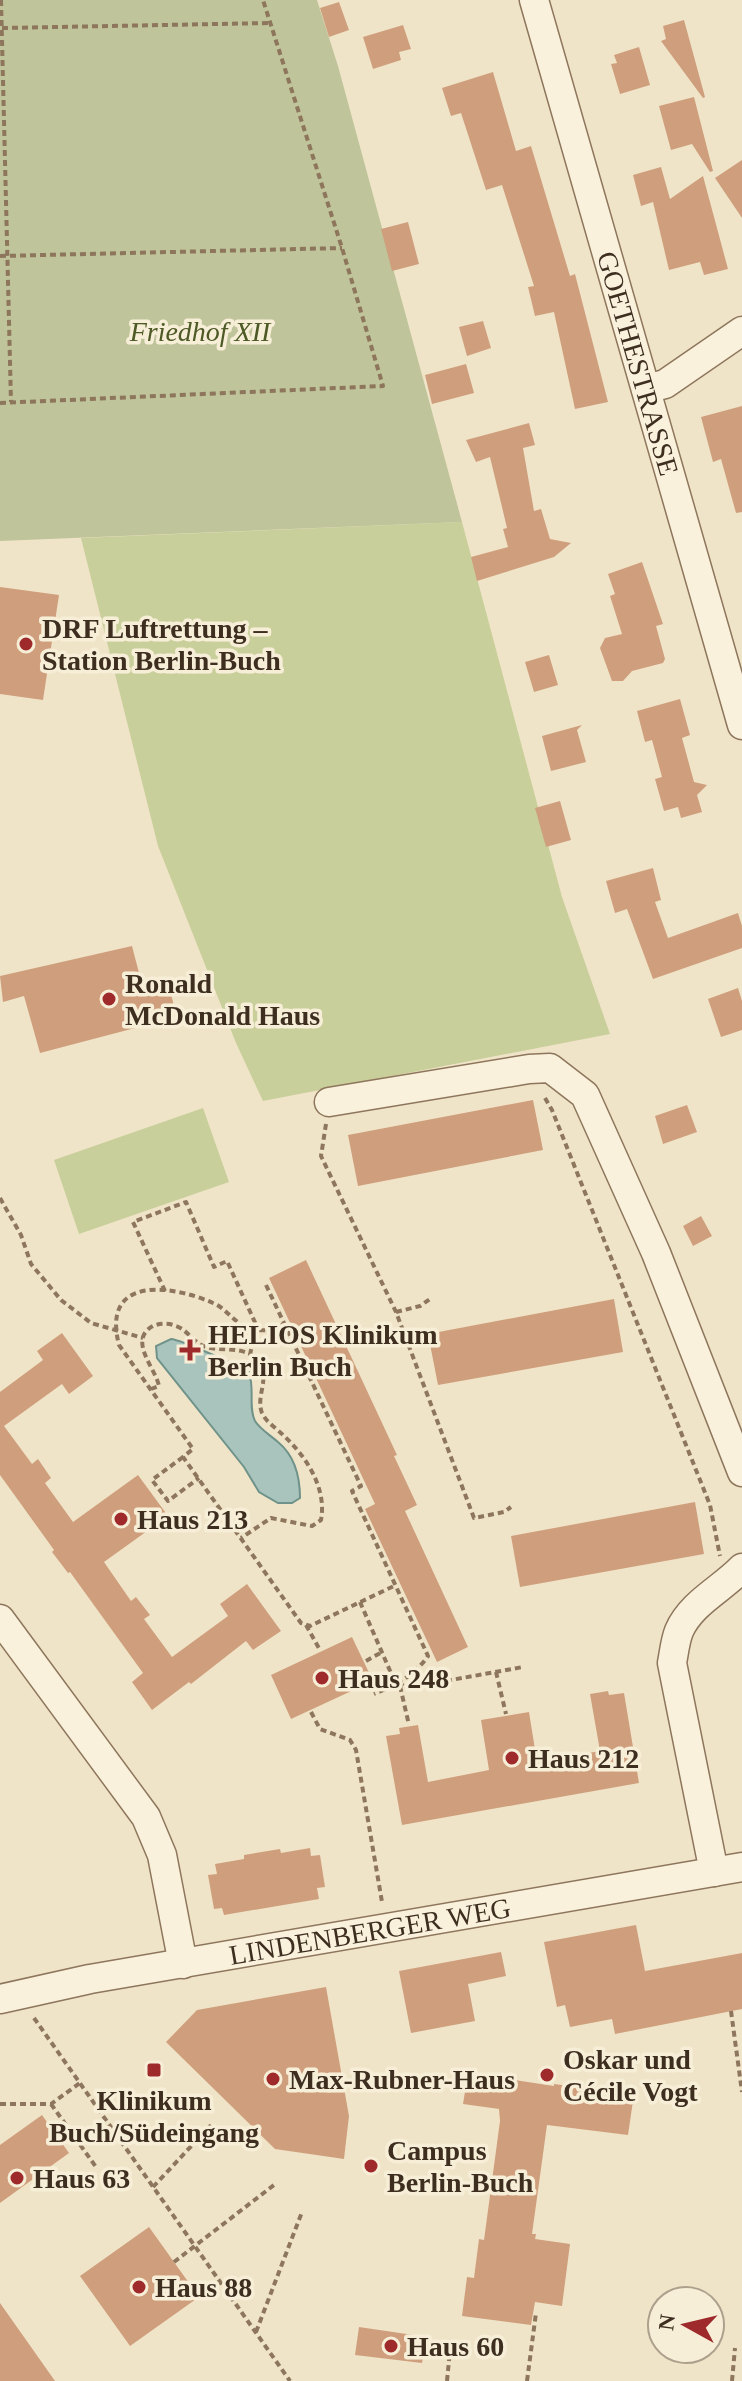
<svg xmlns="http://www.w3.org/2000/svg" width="742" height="2381" font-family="Georgia,serif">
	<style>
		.green { fill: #c9cf9b }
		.cemetery { fill: #bfc49a }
		.water { fill: #a9c4bc; stroke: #6f938a; stroke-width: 2 }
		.building { fill: #cf9f7d }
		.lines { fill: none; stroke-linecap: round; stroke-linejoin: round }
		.minor-casing { stroke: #8d765c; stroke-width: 31 }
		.path { stroke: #8d765c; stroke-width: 4; stroke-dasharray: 6 4; stroke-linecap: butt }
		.minor { stroke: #faf1dc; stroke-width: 28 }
		.poi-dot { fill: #9e2a2b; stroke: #f7eed8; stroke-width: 3 }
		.labels { text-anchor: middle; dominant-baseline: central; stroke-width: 7; stroke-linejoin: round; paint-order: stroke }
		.park-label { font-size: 28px; font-style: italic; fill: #4d5a26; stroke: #f7eed8 }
		.street-label { font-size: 28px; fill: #3d2e20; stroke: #f7eed8 }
		.poi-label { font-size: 28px; font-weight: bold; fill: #3d2e20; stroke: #f7eed8; text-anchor: start }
	</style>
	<rect width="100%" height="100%" fill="#f0e4c8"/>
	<!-- green -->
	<g class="green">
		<path d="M462 522 562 897 610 1034 263 1101 236 1043 158 846 81 538Z"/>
		<path d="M203 1108 229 1182 79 1234 54 1160Z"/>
	</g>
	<!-- cemetery -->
	<path class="cemetery" d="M0 0H317L338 66 462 522 0 541Z"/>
	<!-- water -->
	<path class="water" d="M171 1339C182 1340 236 1365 249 1372 255 1391 248 1407 255 1421 260 1429 270 1435 278 1442 295 1456 300 1477 300 1498L292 1503H278L259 1492 244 1467 157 1358 156 1346Z"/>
	<!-- building -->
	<g class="building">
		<path d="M339 2 349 30 329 37 320 8Z"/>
		<path d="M684 20 705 97 703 98 661 41 666 39 663 26Z"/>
		<path d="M403 25 411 49 399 52 401 60 373 69 363 37Z"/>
		<path d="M639 47 650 85 620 94 611 64 617 63 614 55Z"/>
		<path d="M493 72 516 151 531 146 570 276 575 274 608 402 575 409 554 312 535 316 528 287 534 286 502 185 486 190 461 113 451 116 442 88Z"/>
		<path d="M694 97 713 171 710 172 692 144 671 150 659 106Z"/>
		<path d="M742 160V218L715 178Z"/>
		<path d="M661 167 670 199 703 176 728 269 704 275 700 262 669 270 653 202 641 206 633 175Z"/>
		<path d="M408 222 419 264 392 271 381 229Z"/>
		<path d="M483 321 491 348 467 356 459 327Z"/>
		<path d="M466 364 474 393 432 404 425 375Z"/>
		<path d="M742 406V512L736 513 721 459 713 462 701 417Z"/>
		<path d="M529 423 535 445 523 448 534 511 541 509 550 539 571 543 554 557 477 581 471 557 508 547 503 529 507 528 490 457 476 462 466 440Z"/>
		<path d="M642 562 663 624 656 626 665 659 663 663 632 671 623 681H612L600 648 605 638 622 634 610 596 615 594 608 574Z"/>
		<path d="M0 587 59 595 43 700 0 694Z"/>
		<path d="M549 655 558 685 534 692 525 662Z"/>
		<path d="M680 699 690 735 682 738 694 782 707 785 697 795 702 812 681 818 678 807 664 811 655 779 662 777 652 740 645 742 637 711Z"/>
		<path d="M582 725 577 730 586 762 551 771 542 736Z"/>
		<path d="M560 801 571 840 546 847 535 808Z"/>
		<path d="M653 868 661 900 655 902 668 938 738 913 742 926V948L653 979 627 909 615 913 606 881Z"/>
		<path d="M132 946 144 992 169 987 177 1017 40 1053 24 996 3 1002 0 976Z"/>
		<path d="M738 988 742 1001V1030L721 1037 708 999Z"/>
		<path d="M533 1100 543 1150 358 1186 348 1135Z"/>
		<path d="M687 1105 697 1132 663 1144 655 1116Z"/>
		<path d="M701 1216 712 1236 693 1246 683 1226Z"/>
		<path d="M306 1260 397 1455 394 1456 417 1505 405 1511 468 1647 437 1662 365 1509 375 1504 269 1278Z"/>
		<path d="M614 1299 623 1352 438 1385 428 1334Z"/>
		<path d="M62 1333 93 1376 69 1394 62 1384 4 1426 32 1464 38 1459 51 1478 45 1483 73 1522 138 1475 168 1516 104 1562 131 1601 136 1597 150 1615 144 1619 172 1657 228 1616 220 1604 247 1584 281 1631 253 1650 246 1641 191 1684 189 1682 152 1710 132 1682 143 1673 70 1572 68 1573 52 1552 54 1550 0 1475V1392L43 1360 37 1351Z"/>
		<path d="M695 1502 704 1554 520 1587 511 1536Z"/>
		<path d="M352 1637 373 1681 291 1719 271 1675Z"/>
		<path d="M608 1691 609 1695 624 1693 639 1783 402 1825 386 1736 400 1734 399 1728 418 1725 428 1782 489 1770 481 1720 529 1712 537 1762 600 1751 590 1694Z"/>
		<path d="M310 1848 311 1856 320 1855 325 1887 317 1888 319 1899 224 1915 222 1908 214 1909 208 1875 217 1874 215 1864 244 1859V1855L280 1849 281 1853Z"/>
		<path d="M636 1925 645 1971 742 1953V2009L615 2034 612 2019 570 2027 565 2005 557 2007 544 1942Z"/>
		<path d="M501 1952 506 1976 468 1984 475 2021 411 2033 399 1971Z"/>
		<path d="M326 1987 349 2116 344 2159 275 2149 166 2042 197 2010Z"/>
		<path d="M468 2073 554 2086V2084L634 2094 628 2135 547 2125 532 2234H536L535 2239 570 2244 562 2306 535 2302 531 2325 462 2316 467 2277 474 2278 479 2239 484 2240 500 2121 499 2109 463 2104Z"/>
		<path d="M42 2115 69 2153 0 2203V2145Z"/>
		<path d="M149 2227 199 2297 130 2346 80 2276Z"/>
		<path d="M0 2303 55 2381H0Z"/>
		<path d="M359 2327 427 2337 422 2363 355 2355Z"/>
	</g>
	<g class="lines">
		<defs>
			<g id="minor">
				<path id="s1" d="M534 0 742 725"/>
				<path d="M646 389 665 384 742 331"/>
				<path d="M329 1102 529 1069 550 1068 585 1095 656 1253 742 1472"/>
				<path d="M0 1619 146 1817 162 1855 183 1964"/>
				<path d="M714 1872 672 1663C674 1653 675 1641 679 1631 691 1603 722 1589 742 1568"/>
				<path id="s2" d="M0 1999 90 1979 742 1867"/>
			</g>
		</defs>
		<!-- minor casing -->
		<use href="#minor" class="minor-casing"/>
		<!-- path -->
		<g class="path">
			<path d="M1 0 11 402"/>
			<path d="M2 28 270 23"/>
			<path d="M0 256 342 248"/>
			<path d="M0 403 383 386 342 248 263 0"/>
			<path d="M545 1098 552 1110 710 1505 720 1556"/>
			<path d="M326 1124 321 1156 396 1312 474 1518 504 1512 511 1507"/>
			<path d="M0 1198 21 1235 31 1264 61 1300 91 1323 143 1338"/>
			<path d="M266 1285 361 1486 352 1491 428 1656C414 1676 396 1685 374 1694"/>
			<path d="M165 1291 133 1222 186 1202 214 1267 227 1261 258 1329"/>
			<path d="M396 1312 420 1306 430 1299"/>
			<path d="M284 1324C273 1331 260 1332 248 1328 234 1323 226 1308 213 1303 170 1284 101 1276 119 1345L193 1449 183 1457 301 1623 310 1626 396 1585"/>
			<path d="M250 1355 255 1330"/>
			<path d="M151 1389 159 1386C156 1369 127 1340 153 1326 160 1323 169 1323 176 1326 188 1330 193 1343 206 1347 222 1352 244 1345 257 1360 272 1378 255 1395 262 1413 266 1422 276 1428 283 1435 306 1456 327 1488 321 1520L312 1526 271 1518 241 1538"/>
			<path d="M183 1457 152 1480 168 1501 199 1478"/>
			<path d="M360 1602 394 1680 407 1688 523 1667"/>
			<path d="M306 1625 320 1650"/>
			<path d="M366 1661 382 1652"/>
			<path d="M496 1672 506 1714"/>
			<path d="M400 1686 409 1725"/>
			<path d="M311 1712 320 1729 350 1740 356 1750 382 1902"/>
			<path d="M731 2011 742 2092"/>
			<path d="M34 2018 290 2381"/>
			<path d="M0 2104H51L80 2083"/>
			<path d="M51 2104 96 2167"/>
			<path d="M153 2187 211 2125"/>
			<path d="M174 2262 274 2185"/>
			<path d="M256 2332 302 2212"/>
			<path d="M447 2381 451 2340"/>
			<path d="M527 2381 536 2313"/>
			<path d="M732 2381 735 2348"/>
		</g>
		<!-- minor -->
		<use href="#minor" class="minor"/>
	</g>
	<!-- markers -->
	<g class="poi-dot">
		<circle cx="26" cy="644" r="8"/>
		<circle cx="109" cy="999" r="8"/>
		<path d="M186 1338h8v8h8v8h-8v8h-8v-8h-8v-8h8z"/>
		<circle cx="121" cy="1519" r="8"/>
		<circle cx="322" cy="1678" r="8"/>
		<circle cx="512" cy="1758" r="8"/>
		<rect x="146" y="2062" width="16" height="16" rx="4"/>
		<circle cx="547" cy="2075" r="8"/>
		<circle cx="273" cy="2079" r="8"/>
		<circle cx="371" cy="2166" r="8"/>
		<circle cx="17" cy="2178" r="8"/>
		<circle cx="139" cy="2287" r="8"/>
		<circle cx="391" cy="2346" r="8"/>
	</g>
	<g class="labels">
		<!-- park labels -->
		<g class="park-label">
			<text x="200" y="331">Friedhof XII</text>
		</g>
		<!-- street labels -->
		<g class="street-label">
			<text stroke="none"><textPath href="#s1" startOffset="378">GOETHESTRASSE</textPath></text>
			<text stroke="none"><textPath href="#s2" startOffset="376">LINDENBERGER WEG</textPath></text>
		</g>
		<!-- poi labels -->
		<g class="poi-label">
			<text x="42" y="628">DRF Luftrettung –<tspan x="42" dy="32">Station Berlin-Buch</tspan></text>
			<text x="125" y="983">Ronald<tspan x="125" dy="32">McDonald Haus</tspan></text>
			<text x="208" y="1334">HELIOS Klinikum<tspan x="208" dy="32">Berlin Buch</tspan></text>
			<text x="137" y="1519">Haus 213</text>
			<text x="338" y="1678">Haus 248</text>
			<text x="528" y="1758">Haus 212</text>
			<text x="563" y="2059">Oskar und<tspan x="563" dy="32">Cécile Vogt</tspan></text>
			<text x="289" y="2079">Max-Rubner-Haus</text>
			<text x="154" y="2100" text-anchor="middle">Klinikum<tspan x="154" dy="32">Buch/Südeingang</tspan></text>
			<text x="387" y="2150">Campus<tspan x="387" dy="32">Berlin-Buch</tspan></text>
			<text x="33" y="2178">Haus 63</text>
			<text x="155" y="2287">Haus 88</text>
			<text x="407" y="2346">Haus 60</text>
		</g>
	</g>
	<!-- north arrow -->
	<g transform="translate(686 2325) rotate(278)"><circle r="38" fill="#f7eed8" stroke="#ada18e" stroke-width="2"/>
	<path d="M0-6L14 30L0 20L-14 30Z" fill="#9e2a2b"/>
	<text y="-12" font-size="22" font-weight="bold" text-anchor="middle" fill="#3d2e20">N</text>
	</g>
</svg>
